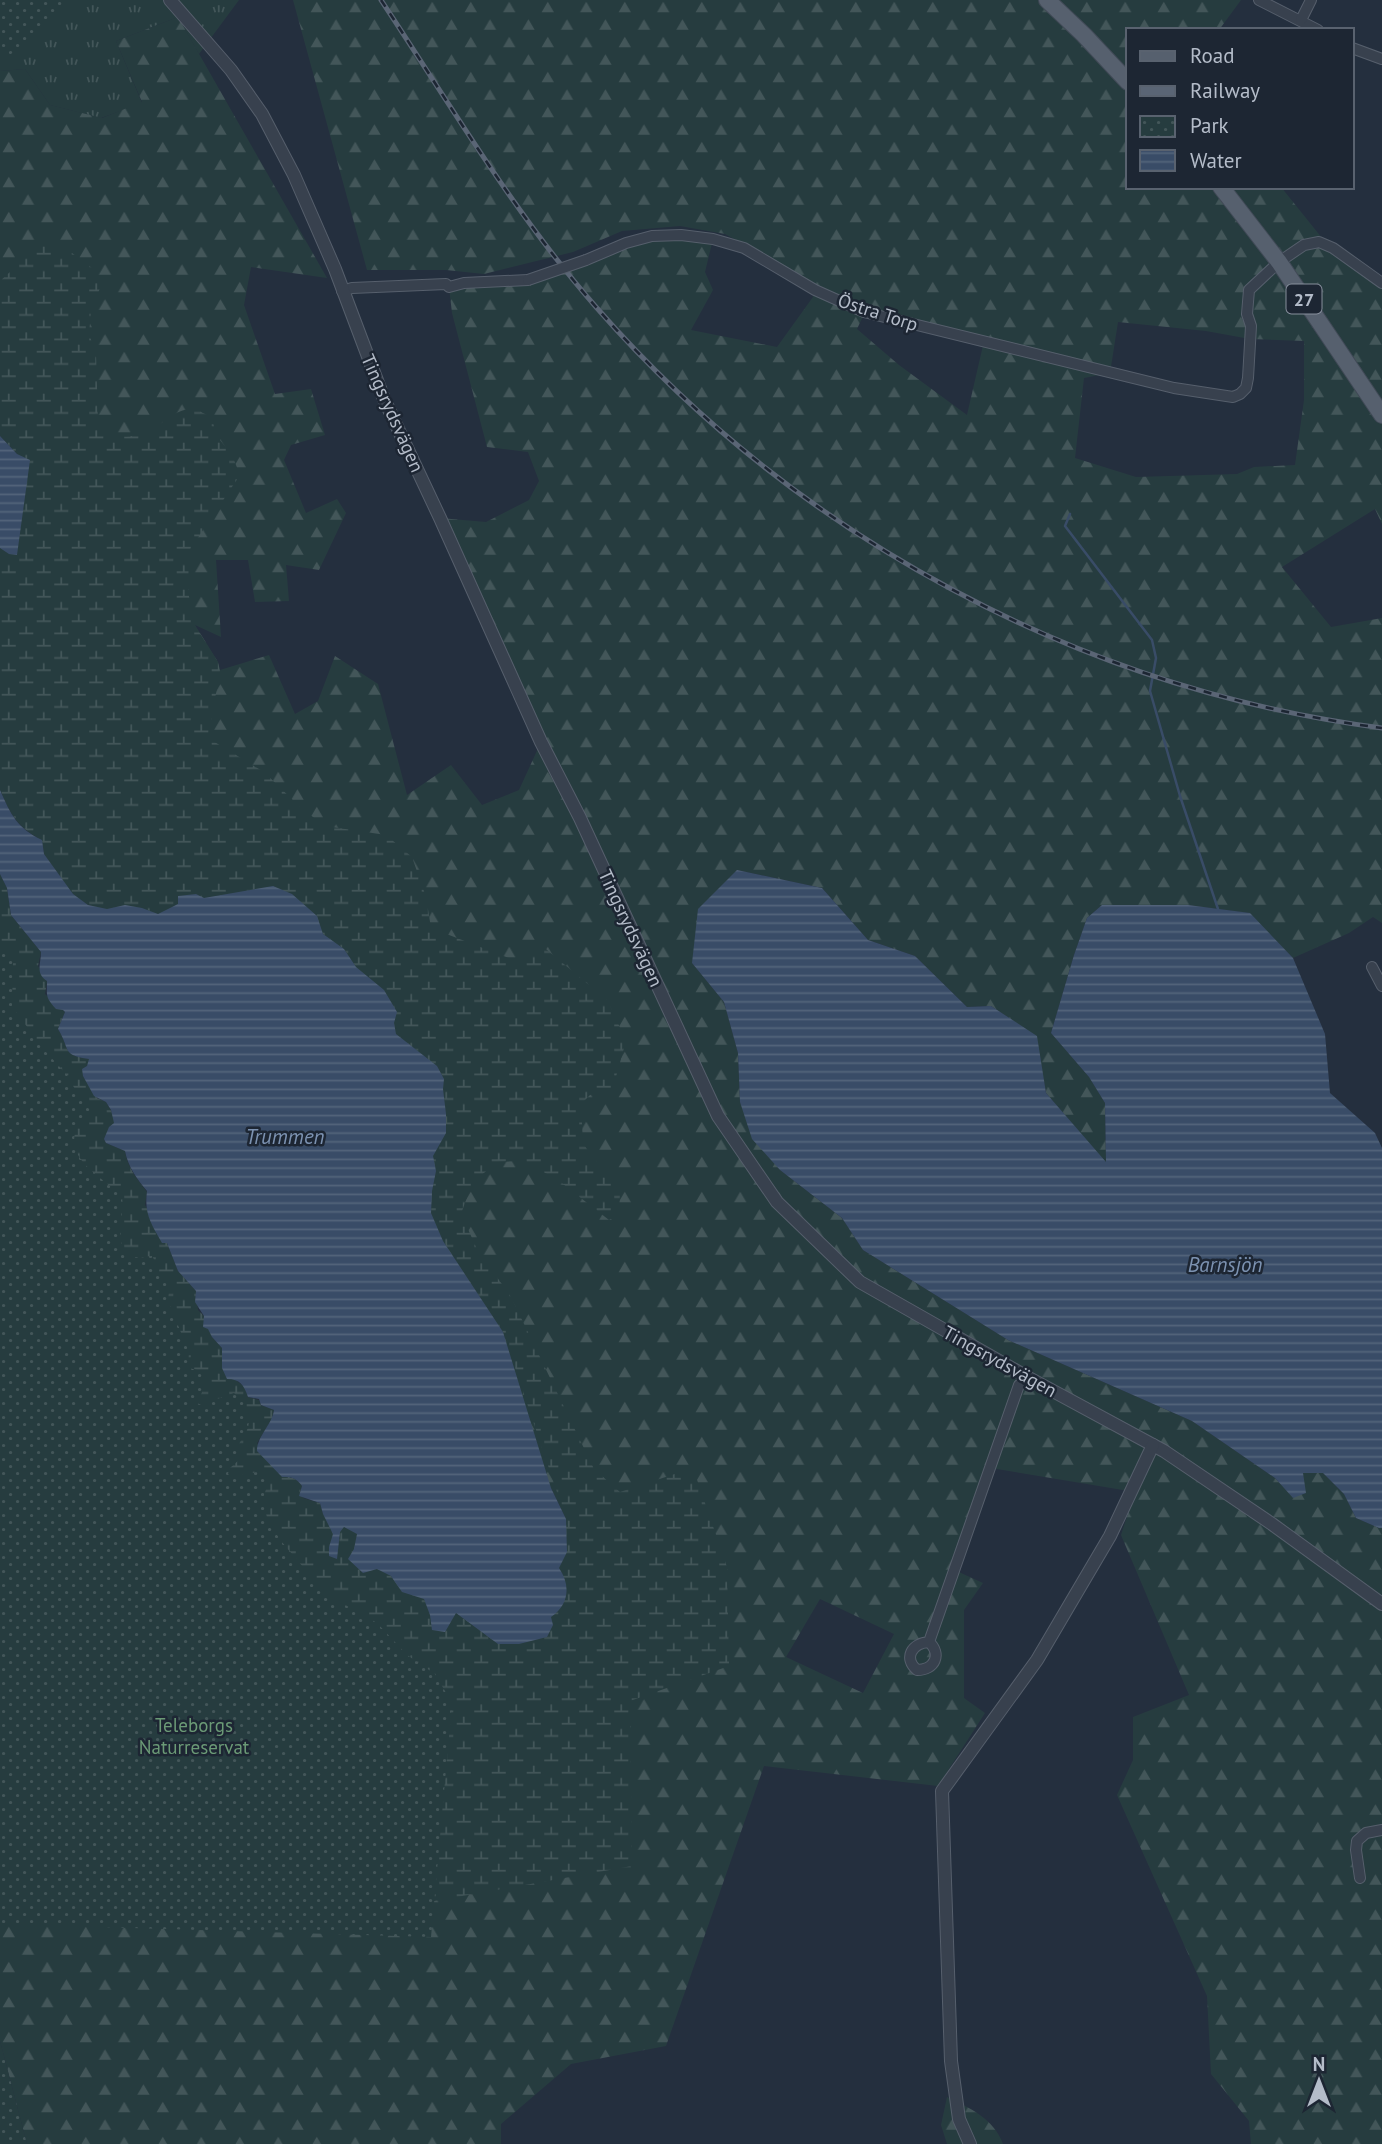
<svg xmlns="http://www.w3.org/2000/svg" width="1382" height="2144" font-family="'PT Sans',sans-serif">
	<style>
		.grass { fill: url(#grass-tufts) }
		.forest { fill: url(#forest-firs); fill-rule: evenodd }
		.wetland { fill: url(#wetland-marsh) }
		.park { fill: url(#park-dots) }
		.water { fill: url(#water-rules) }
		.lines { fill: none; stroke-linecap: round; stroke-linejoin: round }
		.stream { stroke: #394c67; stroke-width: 2.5 }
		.minor-casing { stroke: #565f6c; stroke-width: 12 }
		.tertiary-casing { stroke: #565f6c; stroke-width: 14 }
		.primary-casing { stroke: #414a57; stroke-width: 18 }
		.minor { stroke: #38414e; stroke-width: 10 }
		.tertiary { stroke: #38414e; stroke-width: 12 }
		.primary { stroke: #56606e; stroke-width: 16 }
		.rail-casing { stroke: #5a6575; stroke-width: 5 }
		.rail { stroke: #1d2633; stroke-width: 2.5; stroke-dasharray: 8; stroke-linecap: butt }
		.minor-bridge-casing { stroke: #565f6c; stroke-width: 12; stroke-linecap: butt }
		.minor-bridge { stroke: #38414e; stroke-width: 10 }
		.labels { text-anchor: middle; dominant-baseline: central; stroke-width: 5; stroke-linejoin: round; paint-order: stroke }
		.shield { fill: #1d2633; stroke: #878f9c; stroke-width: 2 }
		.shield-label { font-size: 18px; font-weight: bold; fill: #b4bcc9 }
		.street-label { font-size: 19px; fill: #b4bcc9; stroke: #1d2633 }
		.park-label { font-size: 19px; fill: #6b9a76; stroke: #1d2633 }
		.water-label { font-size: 21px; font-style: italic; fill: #7c92b1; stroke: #1d2633 }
	</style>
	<defs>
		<pattern id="grass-tufts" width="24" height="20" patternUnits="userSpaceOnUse" patternTransform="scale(1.75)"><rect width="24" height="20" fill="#263c3f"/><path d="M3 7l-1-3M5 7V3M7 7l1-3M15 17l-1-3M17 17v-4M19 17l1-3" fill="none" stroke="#435659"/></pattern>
		<pattern id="forest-firs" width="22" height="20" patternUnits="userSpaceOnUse" patternTransform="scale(1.75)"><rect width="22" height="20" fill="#263c3f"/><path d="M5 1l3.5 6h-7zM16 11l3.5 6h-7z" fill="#435659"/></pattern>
		<pattern id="wetland-marsh" width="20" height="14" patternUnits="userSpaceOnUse" patternTransform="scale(1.75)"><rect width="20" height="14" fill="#263c3f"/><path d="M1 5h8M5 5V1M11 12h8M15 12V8" fill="none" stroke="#435659"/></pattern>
		<pattern id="park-dots" width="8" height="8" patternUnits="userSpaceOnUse" patternTransform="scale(1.75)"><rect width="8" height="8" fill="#263c3f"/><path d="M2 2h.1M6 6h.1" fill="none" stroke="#435659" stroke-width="1.8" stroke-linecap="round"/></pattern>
		<pattern id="water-rules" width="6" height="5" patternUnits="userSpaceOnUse" patternTransform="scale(1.75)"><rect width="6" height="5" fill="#394c67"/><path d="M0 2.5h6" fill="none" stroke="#53647b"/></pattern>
	</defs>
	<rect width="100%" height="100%" fill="#242f3e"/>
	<!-- grass -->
	<path class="grass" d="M0 0H239L199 54 178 17 116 41 142 103 101 118 50 105 25 69 0 71Z"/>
	<!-- forest -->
	<g class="forest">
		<path d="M293 0H1241L1219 30H1128V187H1281L1322 238 1382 288V524L1375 509 1282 567 1331 627 1382 618V923L1373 917 1349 933 1293 958 1249 913 1188 905H1102L1087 918 1074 955 1051 1033 1089 1077 1105 1103 1106 1163 1046 1093 1036 1036 991 1006 967 1007 915 956 868 940 822 888 737 870 692 963 724 1002 738 1053 740 1102 780 1170 842 1218 863 1250 1008 1340 1192 1421 1275 1478 1293 1497 1303 1473H1323L1344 1494 1356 1518 1379 1528H1382V2144H1251L1249 2121 1211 2074 1207 1996 1117 1795 1133 1760V1717L1189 1695 1121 1535 1135 1492 991 1468 950 1568 983 1583 964 1610V1698L985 1713 938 1786 764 1766 666 2046 571 2064 501 2124V2144H27L0 2041V1105L132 1509 566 1519 551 1488 0 790V548L30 460 0 436V71L25 69 50 105 102 118 142 102 116 41 178 17 327 278 251 267 244 305 275 394 311 389 325 435 291 445 284 460 306 513 337 499 346 513 319 570 286 565 289 601 255 602 248 560H216L221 637 195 625 218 662 220 670 269 655 295 714 318 701 335 656 378 684 407 795 451 765 482 805 519 790 541 742 440 518 486 522 529 500 539 481 528 452 487 447 452 313 449 287 528 280 652 236 713 239 705 272 713 290 691 330 777 347 813 297V282L725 234 680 226 622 231 573 252 484 274 446 270H367ZM865 312 984 341 967 415 899 365 857 329ZM1118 322 1206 331 1250 339 1304 341V400L1295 465 1254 467 1237 474 1136 477 1075 458 1084 378 1110 373ZM820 1599 894 1634 863 1693 786 1657Z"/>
		<path d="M947 2097C970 2108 994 2119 1003 2144H947L941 2125Z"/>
	</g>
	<!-- wetland -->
	<path class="wetland" d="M60 244 92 268 100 288 91 312 89 334 96 354 98 420 105 435C117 436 132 438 143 434 160 428 173 409 192 409 198 409 206 415 212 418L216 435 232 455 240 475 189 551 188 591 194 624 218 662 220 671 208 738 264 772 301 808 325 826 386 835 412 857 426 897 431 928 514 960 540 944 608 1001 626 1041 612 1091 590 1095 581 1104 583 1144 620 1191 619 1214 609 1220 554 1177 519 1161 497 1162 472 1183 461 1214 477 1249 511 1297 594 1469 620 1492 693 1468 727 1567 729 1666 630 1701 632 1866 434 1901 362 1761 0 1105V874L7 888 11 915 41 952 38 966 47 981 45 994 65 1012 58 1029C71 1050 61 1055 90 1059L83 1076 97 1098 106 1102 114 1116V1123L104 1139 106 1143 125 1151C127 1167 137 1179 147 1192L145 1205 167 1243 178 1271 196 1291 198 1310 204 1316 212 1337 222 1348 234 1379 245 1387 248 1397 259 1400 261 1405 274 1410 272 1419 257 1443 282 1476C293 1477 296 1478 302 1486L300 1492 303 1498 320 1503 323 1514 333 1534 329 1547V1556L338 1559 340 1532 344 1527 358 1535 354 1549 377 1569 391 1576 402 1592 424 1599 430 1615 456 1613 498 1644 551 1617 559 1568 567 1552 566 1519 503 1332 443 1241 431 1213 432 1191 436 1171 433 1156 446 1133V1114L443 1089 444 1079 437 1066 395 1033 394 1023 384 990 356 967 344 949 323 934 317 916 273 886 204 898 178 896V904L158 914 142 908 125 905 107 909 88 905 73 895 44 854 42 840C17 827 11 815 0 790V546L17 454 0 436V281L40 245Z"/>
	<!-- park -->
	<g class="park">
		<path d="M0 0H62L65 4 9 56 0 46Z"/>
		<path d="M0 941 7 948 13 963 12 1007 47 1053 67 1075 80 1098 90 1110C86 1118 78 1124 75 1133 68 1164 107 1178 122 1198 125 1214 110 1251 135 1257 141 1259 146 1256 152 1256L155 1261 154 1272 167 1277 170 1281 168 1301 189 1352 188 1368 202 1371V1382L204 1388 197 1403 201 1405 234 1393 244 1403 249 1421 248 1428 239 1444V1460L230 1468 228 1474 232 1477 257 1472 265 1474 269 1481 264 1495V1506L268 1521 281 1541 326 1594 377 1623 407 1655 435 1674 452 1703 431 1937 0 1924Z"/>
		<path d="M0 2041 27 2144H0Z"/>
	</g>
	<!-- water -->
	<g class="water">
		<path d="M0 436 17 454 30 460 17 555 9 554 0 548Z"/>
		<path d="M0 790C11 815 17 828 42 840L44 854 73 894 88 905 107 909 125 905 142 908 158 914 178 904V896L196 894 204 898 273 886 292 894 317 916 323 934 344 949 356 967 384 990 397 1012 394 1023 396 1034 437 1066 444 1079 443 1089 446 1114V1133L433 1156 436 1171 432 1191 431 1213 443 1241 503 1332 551 1488 566 1519 567 1552 559 1568C571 1585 569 1605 551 1617L553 1625 547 1637 519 1644H498L456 1613 445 1632 432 1630 430 1615 424 1599 402 1592 391 1576 377 1569 363 1573 348 1559 354 1549 357 1534 344 1527 340 1532 337 1559 329 1556V1547L333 1534 323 1514 320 1503 299 1496 302 1486C296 1478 293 1477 282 1477L257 1451C257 1436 272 1425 274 1410L261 1405 259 1399 248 1397C244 1385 240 1379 227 1379L222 1368V1348L212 1337 208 1329 203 1327 204 1316 195 1302 196 1291 178 1271 167 1243H162C151 1223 144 1214 147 1191 137 1179 128 1167 125 1151L106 1143 104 1139 109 1127 114 1123 111 1110 106 1102 94 1096 83 1076 82 1069 87 1066 89 1059C61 1055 71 1050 58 1029L65 1012 63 1010 56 1009C45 997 47 996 47 981 35 973 41 964 41 952L11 915 7 888 0 874Z"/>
		<path d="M737 870 822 888 868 940 915 956 967 1007 991 1006 1037 1036 1046 1093 1106 1162 1105 1103 1089 1077 1051 1033 1074 955 1087 918 1102 905H1188L1250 913 1293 958 1325 1034 1330 1093 1375 1133 1382 1148V1528H1379L1356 1518 1344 1494 1323 1473H1303L1306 1493 1293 1498 1275 1478 1192 1421 1008 1340 863 1250 842 1218 780 1170 752 1139 740 1102 738 1053 724 1002 692 963 698 909Z"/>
	</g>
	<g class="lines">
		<!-- stream -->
		<path class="stream" d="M1070 514 1065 526 1152 640 1156 658 1150 691 1180 796 1218 909"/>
		<defs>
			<g id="minor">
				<path d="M1259 0 1318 30"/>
				<path d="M1301 20 1311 0"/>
				<path d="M1352 48 1382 59"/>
				<path d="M586 260 626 243 652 236 681 235 713 239 744 248 815 290 864 312 1174 388 1233 397 1240 394 1246 388 1248 378 1251 326 1247 314 1249 290 1279 262 1304 245 1319 242 1333 248 1382 283"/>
				<path d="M342 291 352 288 446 284 449 287 464 283 528 280"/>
				<path d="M1372 967 1382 986"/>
				<path d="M929 1642C942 1654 935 1670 917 1670 903 1658 912 1643 929 1642L1019 1385 1029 1378"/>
				<path d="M1360 1878 1356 1850 1357 1841 1366 1833 1382 1830"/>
			</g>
			<g id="tertiary">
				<path d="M170 0 231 70 262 114 294 175 335 269 384 399 440 518 541 742 580 818 718 1116 777 1202 860 1282 1029 1378 1164 1451 1272 1524 1382 1604"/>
				<path d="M970 2144 959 2119 951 2061 942 1791 1037 1660 1110 1536 1153 1445"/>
			</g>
			<g id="primary">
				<path d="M1047 0 1084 35 1128 82"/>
				<path d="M1221 187 1279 262 1382 415"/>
			</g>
		</defs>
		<!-- minor casing -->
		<use href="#minor" class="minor-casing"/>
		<!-- tertiary casing -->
		<use href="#tertiary" class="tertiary-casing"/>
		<!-- primary casing -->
		<use href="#primary" class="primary-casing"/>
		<!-- minor -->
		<use href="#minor" class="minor"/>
		<!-- tertiary -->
		<use href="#tertiary" class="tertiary"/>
		<!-- primary -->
		<use href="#primary" class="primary"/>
		<defs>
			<path id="rail" d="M381 0C450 104 513 212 596 307 796 536 1080 689 1382 728"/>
		</defs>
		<!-- rail casing -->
		<use href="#rail" class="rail-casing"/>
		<!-- rail -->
		<use href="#rail" class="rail"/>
		<defs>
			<path id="minor-bridge" d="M528 280 586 260"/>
		</defs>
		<!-- minor-bridge casing -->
		<use href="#minor-bridge" class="minor-bridge-casing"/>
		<!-- minor-bridge -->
		<use href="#minor-bridge" class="minor-bridge"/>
	</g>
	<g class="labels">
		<!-- shield labels -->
		<rect class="shield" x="1286.5" y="284.5" width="35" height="29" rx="5"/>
		<g class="shield-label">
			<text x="1304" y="299">27</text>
		</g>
		<!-- street labels -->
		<g class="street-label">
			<text transform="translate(878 312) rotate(18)">Östra Torp</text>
			<text transform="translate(393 413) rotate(66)">Tingsrydsvägen</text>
			<text transform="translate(631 928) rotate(65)">Tingsrydsvägen</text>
			<text transform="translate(1000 1361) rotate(29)">Tingsrydsvägen</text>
		</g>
		<!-- park labels -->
		<g class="park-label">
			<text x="194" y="1725">Teleborgs<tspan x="194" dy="22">Naturreservat</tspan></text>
		</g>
		<!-- water labels -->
		<g class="water-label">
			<text x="285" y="1136">Trummen</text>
			<text x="1225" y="1264">Barnsjön</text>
		</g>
	</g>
	<!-- legend -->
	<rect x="1126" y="28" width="228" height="161" fill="#1d2633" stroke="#59626f" stroke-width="2"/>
	<rect x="1140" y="51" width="35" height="10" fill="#56606e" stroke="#59626f" stroke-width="2"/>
	<text x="1190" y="63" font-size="21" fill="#b4bcc9">Road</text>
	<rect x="1140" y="86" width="35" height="10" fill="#5a6575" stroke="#59626f" stroke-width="2"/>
	<text x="1190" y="98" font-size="21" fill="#b4bcc9">Railway</text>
	<rect x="1140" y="116" width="35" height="21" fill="url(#park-dots)" stroke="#59626f" stroke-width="2"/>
	<text x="1190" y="133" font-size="21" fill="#b4bcc9">Park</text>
	<rect x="1140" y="150" width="35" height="21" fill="url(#water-rules)" stroke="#59626f" stroke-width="2"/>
	<text x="1190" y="168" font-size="21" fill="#b4bcc9">Water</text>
	<!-- north arrow -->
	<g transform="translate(1319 2081)" stroke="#1d2633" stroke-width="5" paint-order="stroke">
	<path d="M0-5L12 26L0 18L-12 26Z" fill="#b4bcc9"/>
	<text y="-10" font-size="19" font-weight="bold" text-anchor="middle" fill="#b4bcc9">N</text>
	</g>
</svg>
